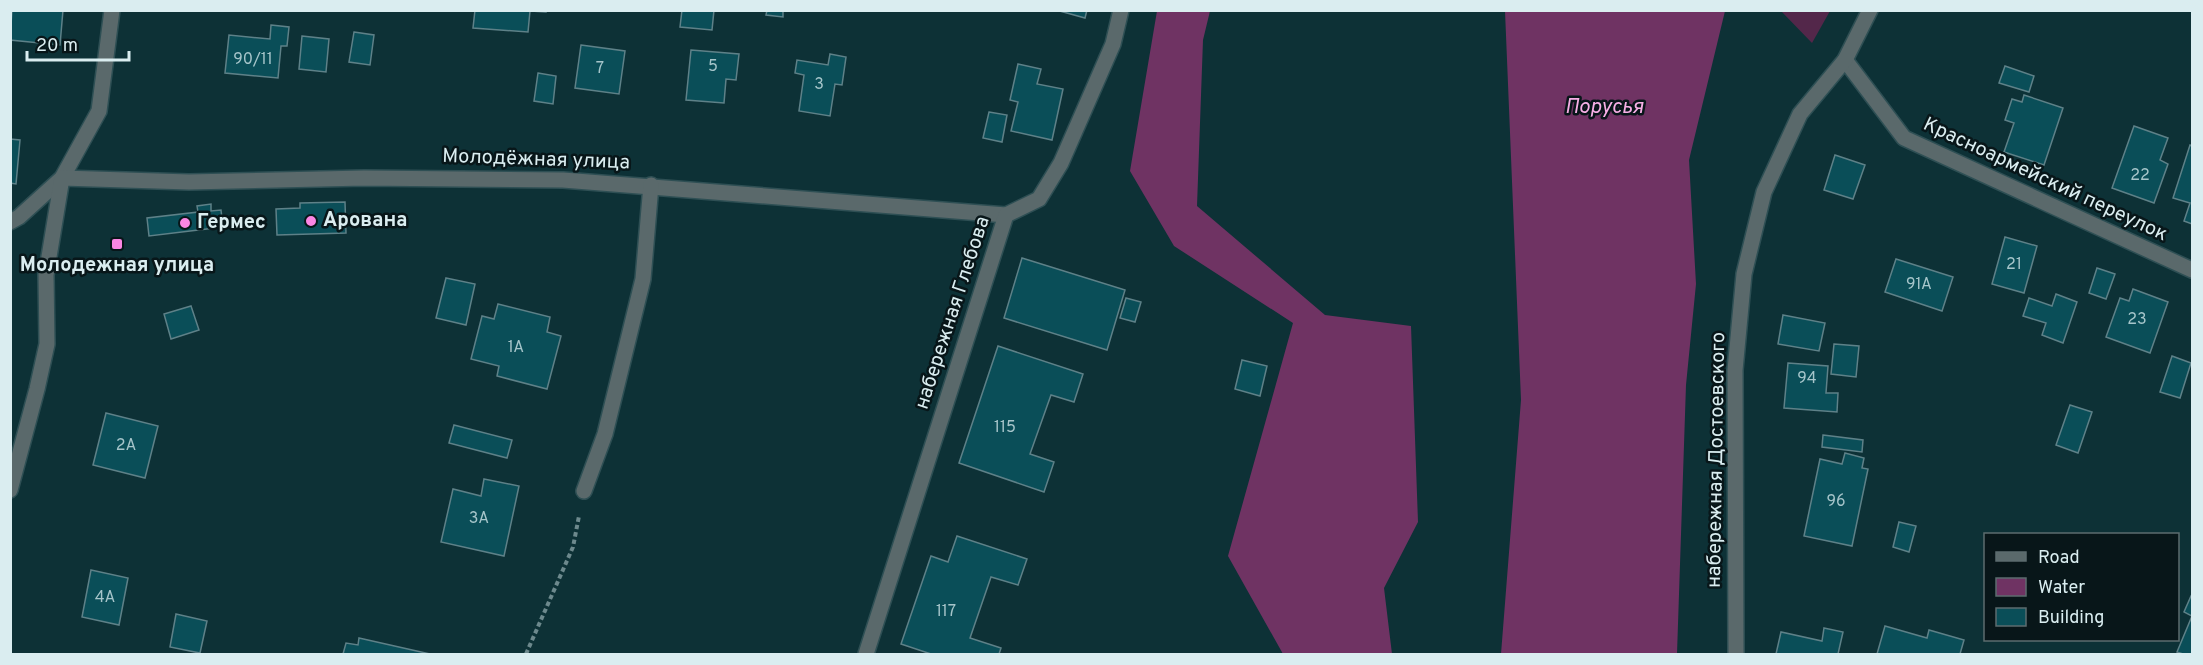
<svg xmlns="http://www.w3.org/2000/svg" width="2203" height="665" font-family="Overpass,sans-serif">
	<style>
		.green { fill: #53274a }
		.water { fill: #6f3363 }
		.building { fill: #0a4e58; stroke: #5e8188; stroke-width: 1.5 }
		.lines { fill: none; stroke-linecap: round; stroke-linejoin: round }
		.minor-casing { stroke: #2e4f54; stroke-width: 18 }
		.path { stroke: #6d898d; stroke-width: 4; stroke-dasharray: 4.5 3; stroke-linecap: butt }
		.minor { stroke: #5a696b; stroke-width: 15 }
		.poi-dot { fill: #fc86e4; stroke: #081619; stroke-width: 2 }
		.labels { text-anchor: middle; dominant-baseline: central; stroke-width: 5; stroke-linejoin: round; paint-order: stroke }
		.number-label { font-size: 16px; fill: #a6c5ca }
		.street-label { font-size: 20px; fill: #daedf0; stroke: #081619 }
		.poi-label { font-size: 20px; font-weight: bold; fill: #daedf0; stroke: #081619; text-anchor: start }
		.water-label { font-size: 21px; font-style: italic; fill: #f7afe6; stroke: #081619 }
	</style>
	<rect width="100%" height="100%" fill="#0d3136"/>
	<!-- green -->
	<path class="green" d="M1781 11H1830L1812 43Z"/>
	<!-- water -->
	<g class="water">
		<path d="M1157 11H1210L1203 40 1197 206 1325 315 1411 326 1418 522 1384 588 1392 654H1283L1228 556 1293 323 1174 246 1130 171Z"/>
		<path d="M1505 11H1725L1689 160 1696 284 1686 385 1677 654H1501L1521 400Z"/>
	</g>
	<!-- building -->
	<g class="building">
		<path d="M12 10H63L60 45 10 40Z"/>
		<path d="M475 10H546V12L530 11 528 32 473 28Z"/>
		<path d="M682 10H714L712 30 680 27Z"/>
		<path d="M767 10H783V17L766 15Z"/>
		<path d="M1056 10H1087L1085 18Z"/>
		<path d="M271 25 289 27 287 46H281L278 78 225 73 229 35 270 39Z"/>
		<path d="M354 32 374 35 370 65 349 62Z"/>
		<path d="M302 36 329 39 326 72 299 69Z"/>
		<path d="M581 45 625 51 619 94 575 88Z"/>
		<path d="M691 50 739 54 736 80 726 79 724 103 686 100Z"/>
		<path d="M830 54 846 57 842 85 835 84 830 116 799 111 804 75 795 73 797 60 828 65Z"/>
		<path d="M1018 64 1041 69 1037 84 1063 89 1052 140 1011 131 1018 102 1010 100Z"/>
		<path d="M2005 66 2034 76 2029 92 1999 83Z"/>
		<path d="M538 73 556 76 553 104 534 101Z"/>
		<path d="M2024 95 2063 108 2044 165 2004 152 2014 123 2005 120 2012 99 2022 102Z"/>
		<path d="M989 112 1007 115 1002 142 983 138Z"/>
		<path d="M2134 126 2168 138 2160 160 2168 164 2154 203 2112 188Z"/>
		<path d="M10 139 20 140 16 184 10 183Z"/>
		<path d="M2190 145 2192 146V224L2184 221 2190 203 2173 198Z"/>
		<path d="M1835 155 1865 165 1853 199 1824 190Z"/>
		<path d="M345 202 346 233 277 235 276 209 300 208V203Z"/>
		<path d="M211 204V211L221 210 223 227 149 236 147 218 198 212 197 206Z"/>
		<path d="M2005 237 2037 246 2024 293 1992 284Z"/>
		<path d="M1022 258 1125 290 1107 350 1004 318Z"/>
		<path d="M1896 259 1953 277 1942 311 1885 292Z"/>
		<path d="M2097 268 2115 274 2106 299 2089 293Z"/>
		<path d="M446 278 475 284 466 325 436 318Z"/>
		<path d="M2133 289 2168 302 2150 353 2106 337 2120 298 2129 301Z"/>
		<path d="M2056 294 2077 302 2063 343 2042 335 2046 323 2023 316 2029 298 2052 306Z"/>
		<path d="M1126 298 1141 302 1135 322 1120 318Z"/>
		<path d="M498 304 550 317 547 332 561 336 547 389 497 376 499 366 471 359 482 316 494 319Z"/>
		<path d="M191 306 199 330 171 339 164 314Z"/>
		<path d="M1783 315 1825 323 1819 351 1778 344Z"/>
		<path d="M1834 344 1859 346 1856 377 1831 374Z"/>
		<path d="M998 346 1083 374 1074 402 1051 395 1030 454 1054 462 1044 492 959 463Z"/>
		<path d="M2172 356 2191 363 2180 398 2160 392Z"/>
		<path d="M1242 360 1267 366 1260 396 1235 389Z"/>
		<path d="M1788 363 1828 366 1826 393H1838L1837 412 1784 408Z"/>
		<path d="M2070 405 2092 412 2078 453 2056 445Z"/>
		<path d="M106 413 158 426 145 478 93 465Z"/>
		<path d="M454 425 512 440 507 458 449 443Z"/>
		<path d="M1823 435 1863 440 1862 452 1822 447Z"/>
		<path d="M1845 453 1864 458 1862 468 1868 469 1852 546 1804 536 1820 459 1842 464Z"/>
		<path d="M484 479 519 486 504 556 441 542 453 489 481 496Z"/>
		<path d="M1899 522 1916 526 1909 552 1893 547Z"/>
		<path d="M957 536 1027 559 1018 585 991 577 970 638 1001 648 999 654H931L901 644 931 556 948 562Z"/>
		<path d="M91 570 128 578 119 625 82 617Z"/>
		<path d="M2191 596 2192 597V654H2183L2177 652 2192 616 2184 612Z"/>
		<path d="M176 614 207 621 200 653 170 647Z"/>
		<path d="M1885 626 1927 638 1929 630 1964 640 1960 654H1877Z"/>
		<path d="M1824 628 1843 632 1838 654H1776L1781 632 1822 641Z"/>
		<path d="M359 638 430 654H343L346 643 358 645Z"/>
	</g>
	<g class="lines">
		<defs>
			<g id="minor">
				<path d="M1845 60 1904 138 2192 270"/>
				<path d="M10 222 19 217 62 178 99 111 112 10"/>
				<path d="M10 490 37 389 47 344 46 275 62 178 189 182 364 178 563 180 1006 215"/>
				<path d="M584 491 605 434 643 279 651 185"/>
				<path d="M866 654 1006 215 1039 199 1061 163 1113 44 1121 10"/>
				<path d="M1736 654 1735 370 1744 274 1764 192 1800 114 1845 60 1870 10"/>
			</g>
		</defs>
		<!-- minor casing -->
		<use href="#minor" class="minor-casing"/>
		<!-- path -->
		<path class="path" d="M526 654 573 547 579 516"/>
		<!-- minor -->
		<use href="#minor" class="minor"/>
	</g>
	<!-- markers -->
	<g class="poi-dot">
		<circle cx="311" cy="221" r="6"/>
		<circle cx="185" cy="223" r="6"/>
		<rect x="111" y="238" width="12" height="12" rx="3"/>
	</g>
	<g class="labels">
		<!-- number labels -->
		<g class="number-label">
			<text x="253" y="60">90/11</text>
			<text x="713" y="67">5</text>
			<text x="600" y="69">7</text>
			<text x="819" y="85">3</text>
			<text x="2140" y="176">22</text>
			<text x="2014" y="265">21</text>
			<text x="1919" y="285">91А</text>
			<text x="2137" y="320">23</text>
			<text x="516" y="348">1А</text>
			<text x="1807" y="379">94</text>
			<text x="1005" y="428">115</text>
			<text x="126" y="446">2А</text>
			<text x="1836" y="502">96</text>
			<text x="479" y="519">3А</text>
			<text x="105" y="598">4А</text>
			<text x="946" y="612">117</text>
		</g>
		<!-- street labels -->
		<g class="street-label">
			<text transform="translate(536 160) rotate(2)">Молодёжная улица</text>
			<text transform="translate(2045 180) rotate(25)">Красноармейский переулок</text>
			<text transform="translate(953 313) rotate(-72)">набережная Глебова</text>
			<text transform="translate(1717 460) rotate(-89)">набережная Достоевского</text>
		</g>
		<!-- poi labels -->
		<g class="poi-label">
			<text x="323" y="221">Арована</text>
			<text x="197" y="223">Гермес</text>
			<text x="117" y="266" text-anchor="middle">Молодежная улица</text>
		</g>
		<!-- water labels -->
		<g class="water-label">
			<text x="1604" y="107">Порусья</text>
		</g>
	</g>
	<!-- border -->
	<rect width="2203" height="665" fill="none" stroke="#daedf0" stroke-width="24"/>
	<!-- legend -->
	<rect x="1984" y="533" width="195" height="108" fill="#081619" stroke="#5c6c6f" stroke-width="1.5"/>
	<rect x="1996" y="552" width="30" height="9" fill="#5a696b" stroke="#5c6c6f" stroke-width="1.5"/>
	<text x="2038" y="563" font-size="18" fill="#daedf0">Road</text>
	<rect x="1996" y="578" width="30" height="18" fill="#6f3363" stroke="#5c6c6f" stroke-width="1.5"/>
	<text x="2038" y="593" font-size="18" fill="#daedf0">Water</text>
	<rect x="1996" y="608" width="30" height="18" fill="#0a4e58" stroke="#5c6c6f" stroke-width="1.5"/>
	<text x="2038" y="623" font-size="18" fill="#daedf0">Building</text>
	<!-- scale -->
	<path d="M27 51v9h102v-9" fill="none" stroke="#daedf0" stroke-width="3"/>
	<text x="36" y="51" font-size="18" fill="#daedf0" stroke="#081619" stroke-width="4.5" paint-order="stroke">20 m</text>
</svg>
